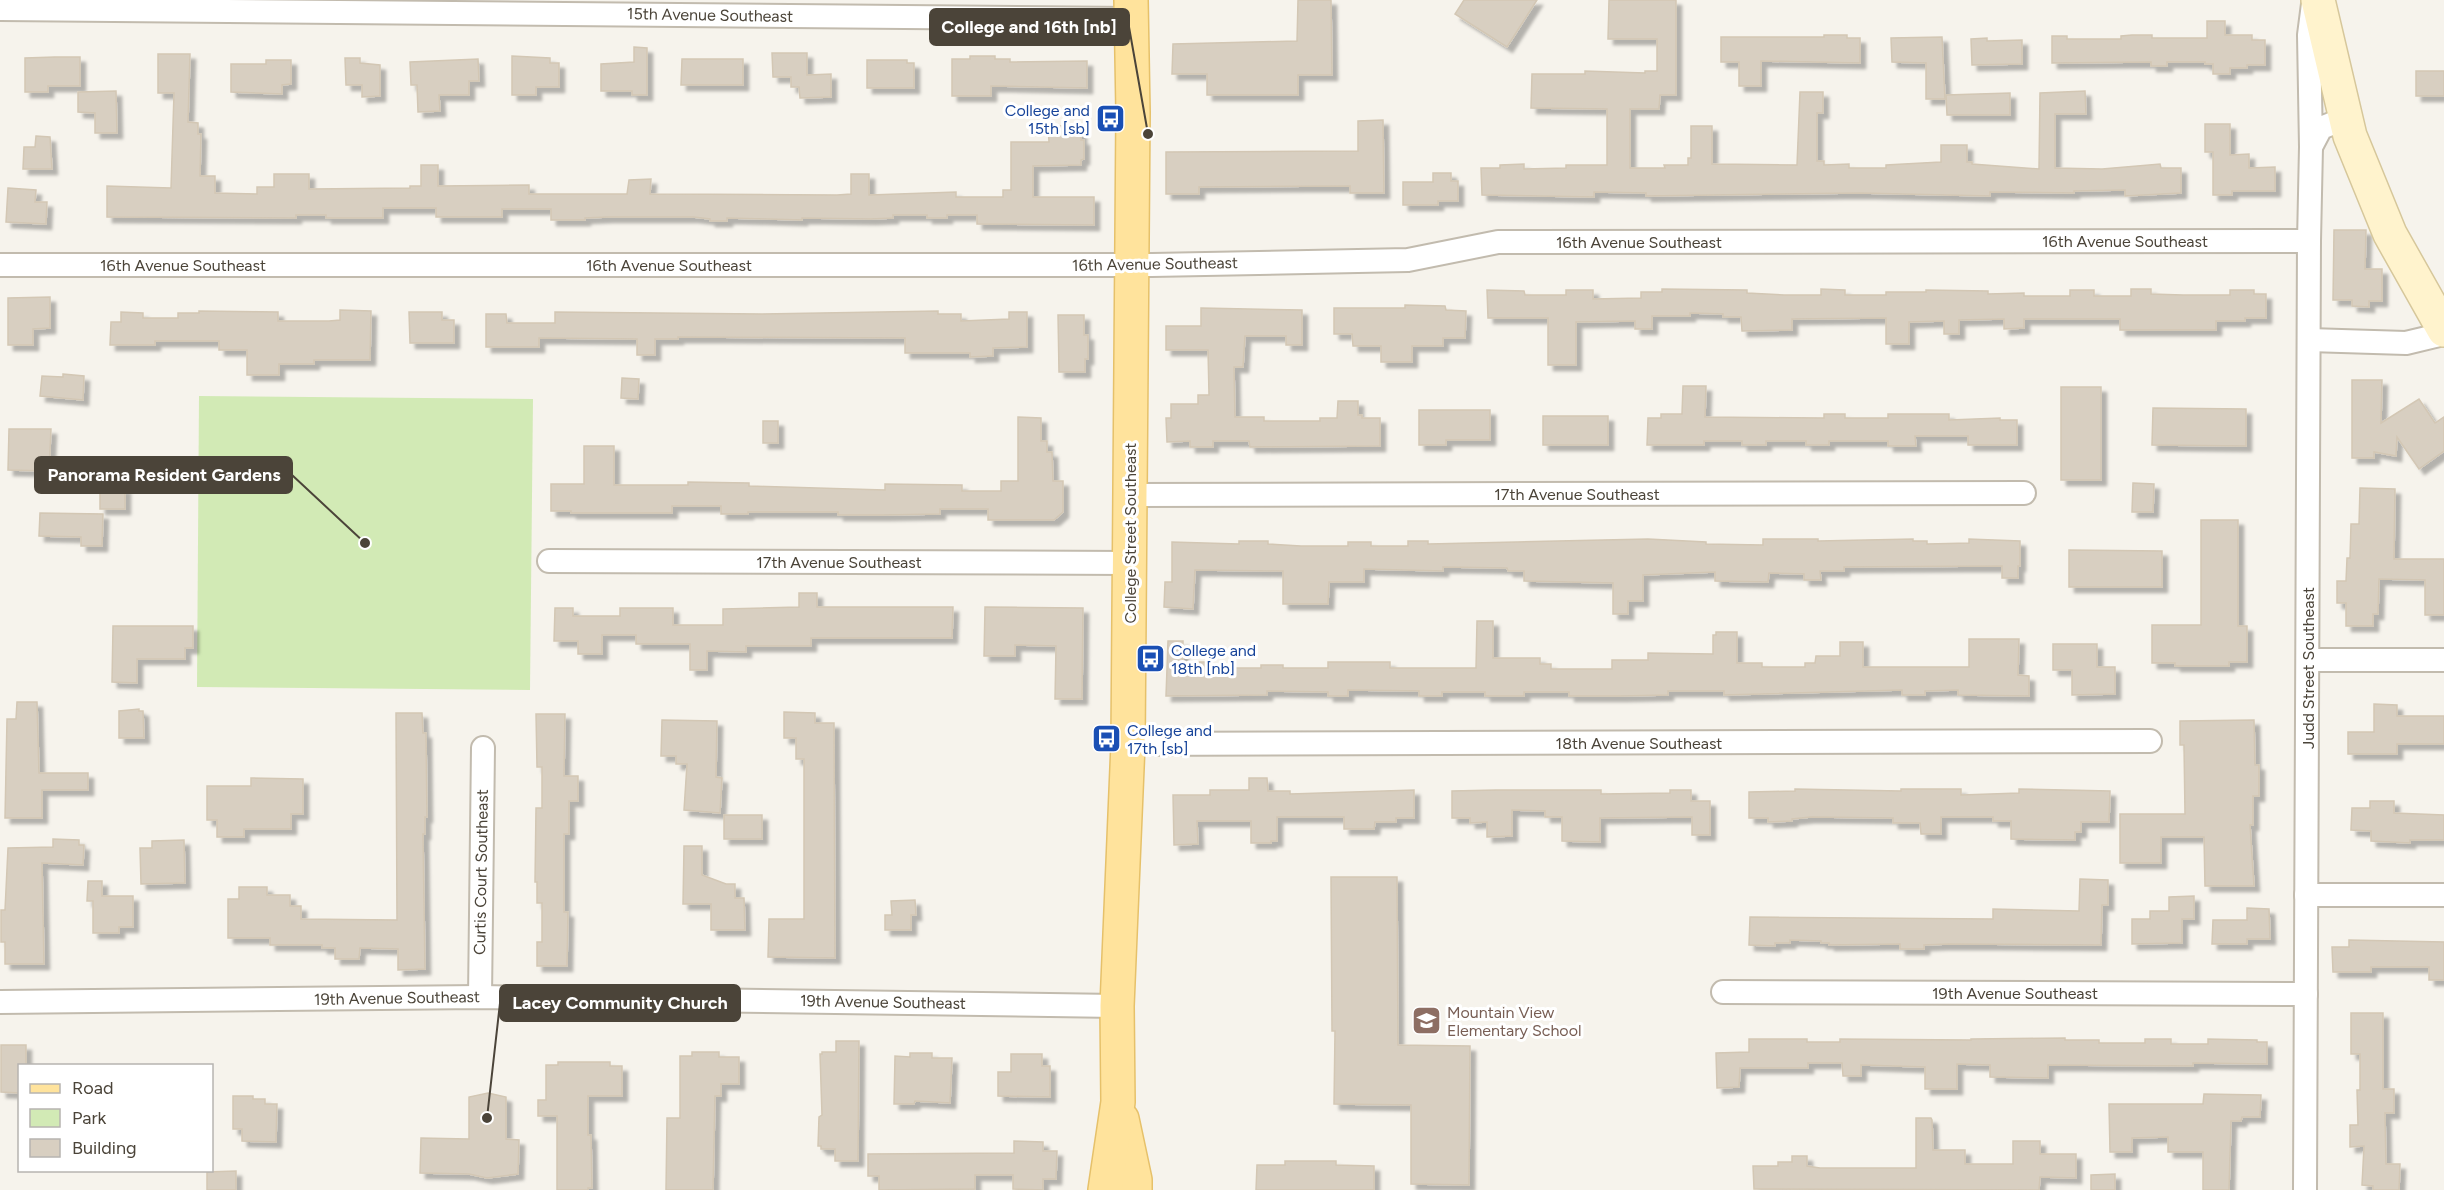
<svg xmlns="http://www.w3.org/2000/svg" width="2444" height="1190" font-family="Figtree,sans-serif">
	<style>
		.green { fill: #d2eab5 }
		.building { fill: #d8cfc1; stroke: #d3c7b4; stroke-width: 1.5; filter: url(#shadow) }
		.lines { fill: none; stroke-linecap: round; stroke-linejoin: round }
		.street-casing { stroke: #c2bbae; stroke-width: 26 }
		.secondary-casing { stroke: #d6c79b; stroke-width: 36 }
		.primary-casing { stroke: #e6c16a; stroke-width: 36 }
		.street { stroke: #fff; stroke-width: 22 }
		.secondary { stroke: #fff3cd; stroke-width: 33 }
		.primary { stroke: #ffe39c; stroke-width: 33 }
		.labels { text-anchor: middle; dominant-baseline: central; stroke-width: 6; stroke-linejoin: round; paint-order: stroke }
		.street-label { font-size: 16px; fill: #4b4439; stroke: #fff }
		.transit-label { font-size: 16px; fill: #164399; stroke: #fff; text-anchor: start }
		.education-label { font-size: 16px; fill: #785e54; stroke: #fff; text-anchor: start }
		.leader { fill: none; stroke: #4b4439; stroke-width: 2 }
		.callout-dot { fill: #4b4439; stroke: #fff; stroke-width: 2 }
		.callout { fill: #4b4439; stroke: #4b4439; stroke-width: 2 }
		.callout-label { font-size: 18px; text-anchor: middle; font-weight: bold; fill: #fff }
	</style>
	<defs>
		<filter id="shadow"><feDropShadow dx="5.5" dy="5.5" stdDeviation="1.5" flood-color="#0004"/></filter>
	</defs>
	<rect width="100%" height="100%" fill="#f6f3ec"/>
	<!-- green -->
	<path class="green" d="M199 396 533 399 530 690 197 687Z"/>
	<!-- building -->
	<g class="building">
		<path d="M1298 0H1331L1332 75H1298V95H1207V74H1172L1173 44 1297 41Z"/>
		<path d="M1464 0H1537L1507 47 1455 14Z"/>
		<path d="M1609 0H1676V95H1660L1659 109H1630V168H1665L1664 165H1688V158H1691V126H1712V164L1797 165 1800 92H1823V113H1817V161H1824V165L1849 164V168H1886V165L1941 162V145H1967V162H1972V164L2039 169 2040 93 2085 91 2086 114H2055V168L2102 169 2160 164 2161 168H2181V193L2125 196V190L2074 191V193L1990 192V196L1859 193 1646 196V193L1594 192V197L1482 195 1481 168H1500V165L1524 164V169L1566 168V165H1607V109L1531 108 1532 74H1585V71L1645 73V71H1657V39H1608Z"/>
		<path d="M2207 21H2225V35H2252V40H2265V65H2247V68H2230V74H2213V64H2205V62H2167V66H2151V62L2052 63V36H2067V39H2121V36L2132 35H2152V38H2207Z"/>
		<path d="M1824 35H1847V38H1860V63L1761 61V86H1739V62H1721V37H1824Z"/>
		<path d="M1942 37 1945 99H1926V63L1892 62 1891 38Z"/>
		<path d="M1987 38V41L2022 40V64L1972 65 1971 39Z"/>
		<path d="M634 47 647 48V95H632V91H601V64L634 62Z"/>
		<path d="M772 53H807V75L831 74V97L800 98 799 87H791V77H773Z"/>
		<path d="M158 54H190L188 122 198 123V134H201L200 176H215V193L257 194V187H274V174H309V189L410 188V186H421V165H438V186L529 185V194H627L629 180 651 179 650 194 837 195 851 194V174H869V195L956 192V197H1003V190H1011V142H1049L1048 126H1081V140H1084V159L1081 160V165L1033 166V197H1094V225L977 224V215H947V218H927V215H893V218L871 219 802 218V220L727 218V221H710V219L693 217H608L585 218V220H551V209H502V217H436V208H383V218H326V215H296V218L107 217V186L171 188 174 93H158Z"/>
		<path d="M512 56 550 58V63H559V87H536V95H512Z"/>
		<path d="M970 56H995V59H1010V62L1087 61V88L991 86V96H952V59H970Z"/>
		<path d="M55 57H80V86H48V92H25V58Z"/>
		<path d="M345 58H360V63L380 65V96L362 97V85H346Z"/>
		<path d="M478 59 479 81H469V95H439L440 111 418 112 417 85H411L410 62Z"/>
		<path d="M682 59H743V85H681Z"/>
		<path d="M266 60H291V84L282 85V94L231 92V64H266Z"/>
		<path d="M867 60H907V63H914V88H867Z"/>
		<rect x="2416" y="71" width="28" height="25"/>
		<path d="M116 91 117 133H95V113L78 112V92Z"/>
		<path d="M2010 93V115H1947L1946 95Z"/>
		<path d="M1383 120 1384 193H1350V186L1199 187V194H1166V152L1358 151V121Z"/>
		<path d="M2205 124H2230V155L2249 154V168L2275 167V191H2232V195H2213V152H2205Z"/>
		<path d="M36 136 50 137 52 169H23L24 147H35Z"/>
		<path d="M1433 173H1451V181H1458V201H1438V205H1403V182H1433Z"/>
		<path d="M8 188 36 190 35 202H47L46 224 6 222Z"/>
		<path d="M2334 230H2366L2365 269H2382V301H2369V307L2352 306V300H2333Z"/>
		<path d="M1662 289 1747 290V293L1784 295H1821V289L1845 290V295H1886V292H1926V290L1988 291V294L2024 293V296H2070V290H2094V296H2131V289H2151V294L2183 295H2230V290H2254V294H2266V318H2245V321H2216V330H2120V319H2024V328L2004 329V319L1959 320V334H1944V321L1909 322V344H1886V318L1792 319V330L1742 331 1741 317H1723V314L1690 313V316H1652V329H1635V321L1576 322V365H1548V318H1488L1487 290 1524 291 1525 295H1566V290H1593V299L1641 298V292H1662Z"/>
		<path d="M50 297V328L33 329V345H8V298Z"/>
		<path d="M1405 305 1445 306 1446 310 1466 311 1465 338H1443V346H1412V362H1381V346H1353L1352 334H1334V308H1405Z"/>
		<path d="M1201 308 1302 310V345H1286V336H1245L1243 367H1234L1235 417H1264V421H1320V418H1337L1338 401H1358V415H1362V418H1380V446L1250 447 1249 441H1213V447H1190V441L1167 442 1166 418H1171V404H1198V395H1209L1208 350H1166V326H1201Z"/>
		<path d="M340 310 371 311 370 360H314V364H279V375H247V350H219V341H155V345H110L111 322H121V312L143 313V318H178V313H199V311L278 312V321H329L340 320Z"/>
		<path d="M938 311V314H961V321L1009 319V312H1027V347L993 348V356L970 357V353H905V338L678 337V339H655V355H637V339L539 338V347H486V314H506L507 323H555V312L762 314Z"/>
		<path d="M409 312H442V320H454V343H410Z"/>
		<path d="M1058 315H1084V335H1088V359H1085V372H1059Z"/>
		<path d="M63 374 84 376 83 400 40 396 42 376 63 377Z"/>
		<path d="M622 378 639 379 638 399 621 398Z"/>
		<path d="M2352 380H2382L2381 423 2419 399 2435 423 2444 417V451L2419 469 2397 437 2396 456 2374 452V458H2352Z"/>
		<path d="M1683 386H1706L1705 417 1824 418V414H1845V418H1888V414H1949V420L2000 418V420H2017V445H1968V436H1915L1916 446H1888V441H1829V445H1806V441H1766V445H1742V441H1704V445H1647L1648 418H1661V414H1682Z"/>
		<rect x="2061" y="387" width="40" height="93"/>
		<path d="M2153 408 2246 409V446L2152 445Z"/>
		<path d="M1419 410H1490V440H1446V445H1419Z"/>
		<rect x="1543" y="416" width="65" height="29"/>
		<path d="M1018 417 1041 418V441H1047V452H1052L1053 481H1063V512L1054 520H988V509H940V514L884 515H838V512H748V514H721V506H672V513H571V511H551V484H584V446H614V485H688V482L749 483V486L885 490V484L962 485V491H1001V481H1018Z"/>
		<rect x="763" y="421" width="15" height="22"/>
		<path d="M9 429H51L49 471 8 470Z"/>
		<path d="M2133 483 2154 484 2153 512H2132Z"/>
		<rect x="100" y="488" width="25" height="21"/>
		<path d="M2360 488 2395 489 2394 559H2444V615H2425V580L2379 579 2378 614H2373V626H2346V603H2337V581H2346L2347 558H2350L2351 524H2359Z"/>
		<path d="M40 513 103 514 102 546H81V537L39 536Z"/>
		<path d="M2201 520H2238V626H2247V662H2229V666H2175V663H2152V625H2201Z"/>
		<path d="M1648 539 1706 542V544L1763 545V539H1818V541L1913 539V541H1927V544L1969 543V539L2020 541V566H2018V578H2002V566L1844 567V571H1820L1821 580H1804V574L1769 573 1768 582 1715 581V572L1643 575V601H1628V614H1613V583L1524 581V571H1508L1507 568 1443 567V571L1364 569V582H1329L1328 604H1283V571L1195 570 1193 609 1164 607 1165 582H1172V542L1239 544V541H1268V544L1301 546H1348V542H1371V546H1408V541H1428V544Z"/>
		<path d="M2069 550 2162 551V587H2069Z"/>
		<path d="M799 593H817V607H953L952 638H811V646H746V652L707 651V670H690V644H636V635H602V654H578V641H554L555 608H573V616H620V608H673V625H723V609L799 607Z"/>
		<path d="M985 607 1083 608 1082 699H1055L1056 646 1015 645V656H984Z"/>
		<path d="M1477 621H1493V658H1540V664H1551V669H1612V660H1648V653L1713 654V635H1716V632H1737V663H1762V667H1805V663H1815L1816 656H1840V642H1863V667H1969V639H2019L2018 675 2029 676V696L1958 695V690L1925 691V695H1902V690L1724 695V691H1668V695L1621 696H1569V692H1524V696H1485V692H1442V696H1419V691L1348 690V696H1328V692L1267 691V695L1166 696 1168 641H1183V662H1205V665H1226V668H1261V665H1283V668H1328V662H1390V668H1476Z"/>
		<path d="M113 626H193V648H185V659H137V683L112 682Z"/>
		<path d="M2053 644H2097V667H2115V694L2072 695V670H2053Z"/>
		<path d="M17 702H37L39 773H88V790H42V818H5L7 719H16Z"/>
		<path d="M2374 704 2397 705V716H2444V744H2397V754H2348V732H2374Z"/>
		<path d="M139 709V711H143L144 738H119V711Z"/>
		<path d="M784 712 815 713V723H834L835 958 768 957 769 919H804V759H796V738H784Z"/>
		<path d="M396 713H422L423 733H426L427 817H425V834H423L425 969 398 970V949L360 948 359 959H335V948H322V945H270V938H228V899H239V887H267V895H290V906H301V919L397 920Z"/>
		<path d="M536 714H565L564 776H578V801H569V834H564V912H568L567 966H537V942H542V903H537V882H535L536 808H542V767H537Z"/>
		<path d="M662 720 717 721 716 777 722 778 720 813 684 810 687 764H676V756H661Z"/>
		<path d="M2254 720 2255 765H2259V796H2253V825H2250L2254 886H2205L2204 837H2161V863H2120V814H2185L2184 745H2180V721Z"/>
		<path d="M251 778 303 779V814H291V829H244V837H217V820H207V786H251Z"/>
		<path d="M1249 778H1267L1268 791H1290V794L1414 790V818H1396V822H1375L1374 829H1344V817H1277V841H1271V843H1251V821H1197L1198 844 1174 845 1173 795H1210V790H1249Z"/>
		<path d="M1795 789 1901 791V789H1961V795L2019 793V789L2110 791 2109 822H2081V832H2075V840L2011 839V821H1993V817H1941V834H1921L1920 823H1893V818L1811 817 1792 819V821L1768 822V818H1749V792L1795 791Z"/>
		<path d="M1496 790H1601V794L1670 793V790H1691V801H1710V835H1692V817L1600 818V842L1562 841V817H1545V811L1512 810V836L1487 837V822L1470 823V818H1452V791Z"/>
		<path d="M2370 801H2394V813L2444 815V840H2410V843L2371 841V831L2351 830 2352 808H2370Z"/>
		<rect x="724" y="815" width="38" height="24"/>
		<path d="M53 839 79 840V845H84L83 865 42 863 44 964H5V942H1V910H5L8 848 53 847Z"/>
		<path d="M184 840 185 883 141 884 140 848H152V841Z"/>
		<path d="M684 846H702V875L726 884H735V898H744L745 930H711V904H683Z"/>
		<path d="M1331 877H1397L1398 1045 1470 1046 1469 1185 1411 1184V1105L1334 1104 1335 1031H1332Z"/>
		<path d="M2080 879 2108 880V905H2102L2101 945 1949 944 1924 945V949H1900V944L1829 945V943H1821V941L1790 940V943H1775V946L1749 945 1750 917 1993 919V909L2079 911Z"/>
		<path d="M88 881H102V896H133V927H119V933H93V901H87Z"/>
		<path d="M2194 896V919H2182V943L2132 944V919H2150V911H2169V897Z"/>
		<path d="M915 900 916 915H911V930H885V915H892L891 901Z"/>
		<path d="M2247 908 2269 909 2270 939H2247V944H2212L2213 920H2247Z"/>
		<path d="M2349 940 2444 942V980H2429V967H2371V972H2333L2332 947H2349Z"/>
		<path d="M2351 1013H2383V1089H2394V1113H2385L2386 1164H2400L2399 1190H2373V1186L2362 1185 2364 1146 2350 1147V1125H2358L2357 1090H2360V1054H2351Z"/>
		<path d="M2065 1038V1040H2099V1043H2145V1039H2171V1044H2208V1039L2257 1040V1042H2267V1064L2193 1063V1066L2048 1065V1078L1990 1077V1065L1957 1064V1089H1925V1067L1861 1065V1076H1843L1842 1063H1808V1068H1740L1739 1087 1717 1088 1716 1053 1749 1052V1039H1807V1042H1840V1039L1971 1040V1039Z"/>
		<path d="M836 1041H859L858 1161H835V1149H821V1146H818L819 1117 822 1115 820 1054H822V1052H836Z"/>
		<path d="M1 1045H26V1065H20V1093L1 1092Z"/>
		<path d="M692 1052H719V1057H739V1084H721V1096H715L713 1190H666L667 1118H680V1056H692Z"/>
		<path d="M910 1053H932V1058H952L950 1103 915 1101 914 1104H894L895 1056 910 1057Z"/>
		<path d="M1011 1054H1042V1066H1050V1097L998 1096V1072H1011Z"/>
		<path d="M558 1062H610V1066H622V1096H588V1135H591L592 1188H588V1190H557V1116H538V1100H546V1065H558Z"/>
		<path d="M488 1093 506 1097V1139L519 1140 518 1174 487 1178 469 1174 420 1173 421 1138 469 1139V1097Z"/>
		<path d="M2204 1094 2261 1095 2260 1117H2242L2241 1121H2231L2229 1190H2203V1152H2168V1137L2132 1138V1152H2110L2109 1104H2203Z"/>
		<path d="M233 1096H253V1099H265V1104H277L276 1142 242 1141V1129H233Z"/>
		<path d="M1916 1118H1931L1932 1120 1933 1150H1965V1164H2013V1141H2040V1154H2076V1178L2040 1177 2039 1190 1754 1189 1753 1166H1778V1162H1792V1156H1807V1166L1820 1168H1916Z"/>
		<path d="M1014 1141 1043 1142V1151H1057L1056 1179H1043V1190L1013 1189V1175H975V1189L879 1190V1176H868V1154L1014 1153Z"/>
		<path d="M1285 1161H1336V1165L1374 1166V1190H1256L1257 1165H1285Z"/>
		<path d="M236 1171V1190H207V1172Z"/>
		<path d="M2115 1174V1190H2091V1175Z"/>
	</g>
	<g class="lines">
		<defs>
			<g id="street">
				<path d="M2313 4 2309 35 2311 147 2321 128 2346 118"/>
				<path d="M0 9 1131 19"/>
				<path d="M0 265H1152L1408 260 1498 242 2309 241"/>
				<path d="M2309 340 2406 343 2444 334"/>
				<path d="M1130 495 2024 493"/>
				<path d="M549 561 1130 563"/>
				<path d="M2308 660H2444"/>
				<path d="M1128 744 2150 741"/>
				<path d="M2306 895H2444"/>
				<path d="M1723 992 2306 994"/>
				<path d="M480 997 483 748"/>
				<path d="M0 1002 480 997 1117 1006"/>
				<path d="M2305 1190 2309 241 2311 147"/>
			</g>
			<path id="secondary" d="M2318 0 2350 136 2390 234 2444 330"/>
			<g id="primary">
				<path d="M1122 1119 1135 1180V1190"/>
				<path d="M1105 1190 1118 1102 1117 1006 1128 744 1133 112 1131 0"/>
			</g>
		</defs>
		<!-- street casing -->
		<use href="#street" class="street-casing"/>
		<!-- secondary casing -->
		<use href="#secondary" class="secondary-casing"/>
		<!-- primary casing -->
		<use href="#primary" class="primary-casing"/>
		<!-- street -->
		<use href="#street" class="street"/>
		<!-- secondary -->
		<use href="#secondary" class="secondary"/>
		<!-- primary -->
		<use href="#primary" class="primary"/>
	</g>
	<!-- icons -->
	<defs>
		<symbol id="bus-square" viewBox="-11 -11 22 22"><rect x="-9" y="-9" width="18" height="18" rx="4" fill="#1a4fb4" stroke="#fff"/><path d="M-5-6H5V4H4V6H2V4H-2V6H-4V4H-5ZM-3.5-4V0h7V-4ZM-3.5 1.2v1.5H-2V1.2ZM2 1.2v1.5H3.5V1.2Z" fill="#fff"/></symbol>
		<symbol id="school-square" viewBox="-11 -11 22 22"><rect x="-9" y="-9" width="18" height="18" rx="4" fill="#8d6e63" stroke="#fff"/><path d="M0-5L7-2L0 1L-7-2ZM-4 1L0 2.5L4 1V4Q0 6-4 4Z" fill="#fff"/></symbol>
	</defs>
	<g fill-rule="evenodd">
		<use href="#bus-square" x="1094" y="102" width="33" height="33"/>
		<use href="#bus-square" x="1134" y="642" width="33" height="33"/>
		<use href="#bus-square" x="1090" y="722" width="33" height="33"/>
		<use href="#school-square" x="1410" y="1004" width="33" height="33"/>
	</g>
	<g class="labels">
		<!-- street labels -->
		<g class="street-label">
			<text transform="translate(710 15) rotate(1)">15th Avenue Southeast</text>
			<text x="2125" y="241">16th Avenue Southeast</text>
			<text x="1639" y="242">16th Avenue Southeast</text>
			<text transform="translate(1155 264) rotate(-1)">16th Avenue Southeast</text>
			<text x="183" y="265">16th Avenue Southeast</text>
			<text x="669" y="265">16th Avenue Southeast</text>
			<text x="1577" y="494">17th Avenue Southeast</text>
			<text transform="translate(1130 533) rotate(-90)">College Street Southeast</text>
			<text x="839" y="562">17th Avenue Southeast</text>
			<text transform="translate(2308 668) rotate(-90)">Judd Street Southeast</text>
			<text x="1639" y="743">18th Avenue Southeast</text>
			<text transform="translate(481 872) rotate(-89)">Curtis Court Southeast</text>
			<text x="2015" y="993">19th Avenue Southeast</text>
			<text transform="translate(397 998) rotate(-1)">19th Avenue Southeast</text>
			<text transform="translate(883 1002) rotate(1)">19th Avenue Southeast</text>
		</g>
		<!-- transit labels -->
		<g class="transit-label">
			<text x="1090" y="110" text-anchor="end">College and<tspan x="1090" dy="18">15th [sb]</tspan></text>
			<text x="1171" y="650">College and<tspan x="1171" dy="18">18th [nb]</tspan></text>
			<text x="1127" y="730">College and<tspan x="1127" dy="18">17th [sb]</tspan></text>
		</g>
		<!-- education labels -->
		<g class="education-label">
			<text x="1447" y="1012">Mountain View<tspan x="1447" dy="18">Elementary School</tspan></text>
		</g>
	</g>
	<!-- callouts -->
	<path class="leader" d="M1148 134L1129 27M365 543L292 475M487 1118L500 1003"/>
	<g class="callout-dot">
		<circle cx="1148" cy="134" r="6"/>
		<circle cx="365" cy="543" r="6"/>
		<circle cx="487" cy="1118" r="6"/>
	</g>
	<g class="callout">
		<rect x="930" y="9" width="199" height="36" rx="6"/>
		<rect x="35" y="457" width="257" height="36" rx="6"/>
		<rect x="500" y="985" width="240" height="36" rx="6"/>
	</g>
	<g class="callout-label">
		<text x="1029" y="33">College and 16th [nb]</text>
		<text x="164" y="481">Panorama Resident Gardens</text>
		<text x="620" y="1009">Lacey Community Church</text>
	</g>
	<!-- legend -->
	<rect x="18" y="1064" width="195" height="108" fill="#ffffff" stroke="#b7b4b0" stroke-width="1.5"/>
	<rect x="30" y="1084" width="30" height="9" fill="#ffe39c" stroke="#b7b4b0" stroke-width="1.5"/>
	<text x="72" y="1094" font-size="18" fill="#4b4439">Road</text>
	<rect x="30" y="1109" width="30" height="18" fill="#d2eab5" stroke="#b7b4b0" stroke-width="1.5"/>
	<text x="72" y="1124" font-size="18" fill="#4b4439">Park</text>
	<rect x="30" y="1139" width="30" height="18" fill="#d8cfc1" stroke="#b7b4b0" stroke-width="1.5"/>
	<text x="72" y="1154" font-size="18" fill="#4b4439">Building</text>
</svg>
